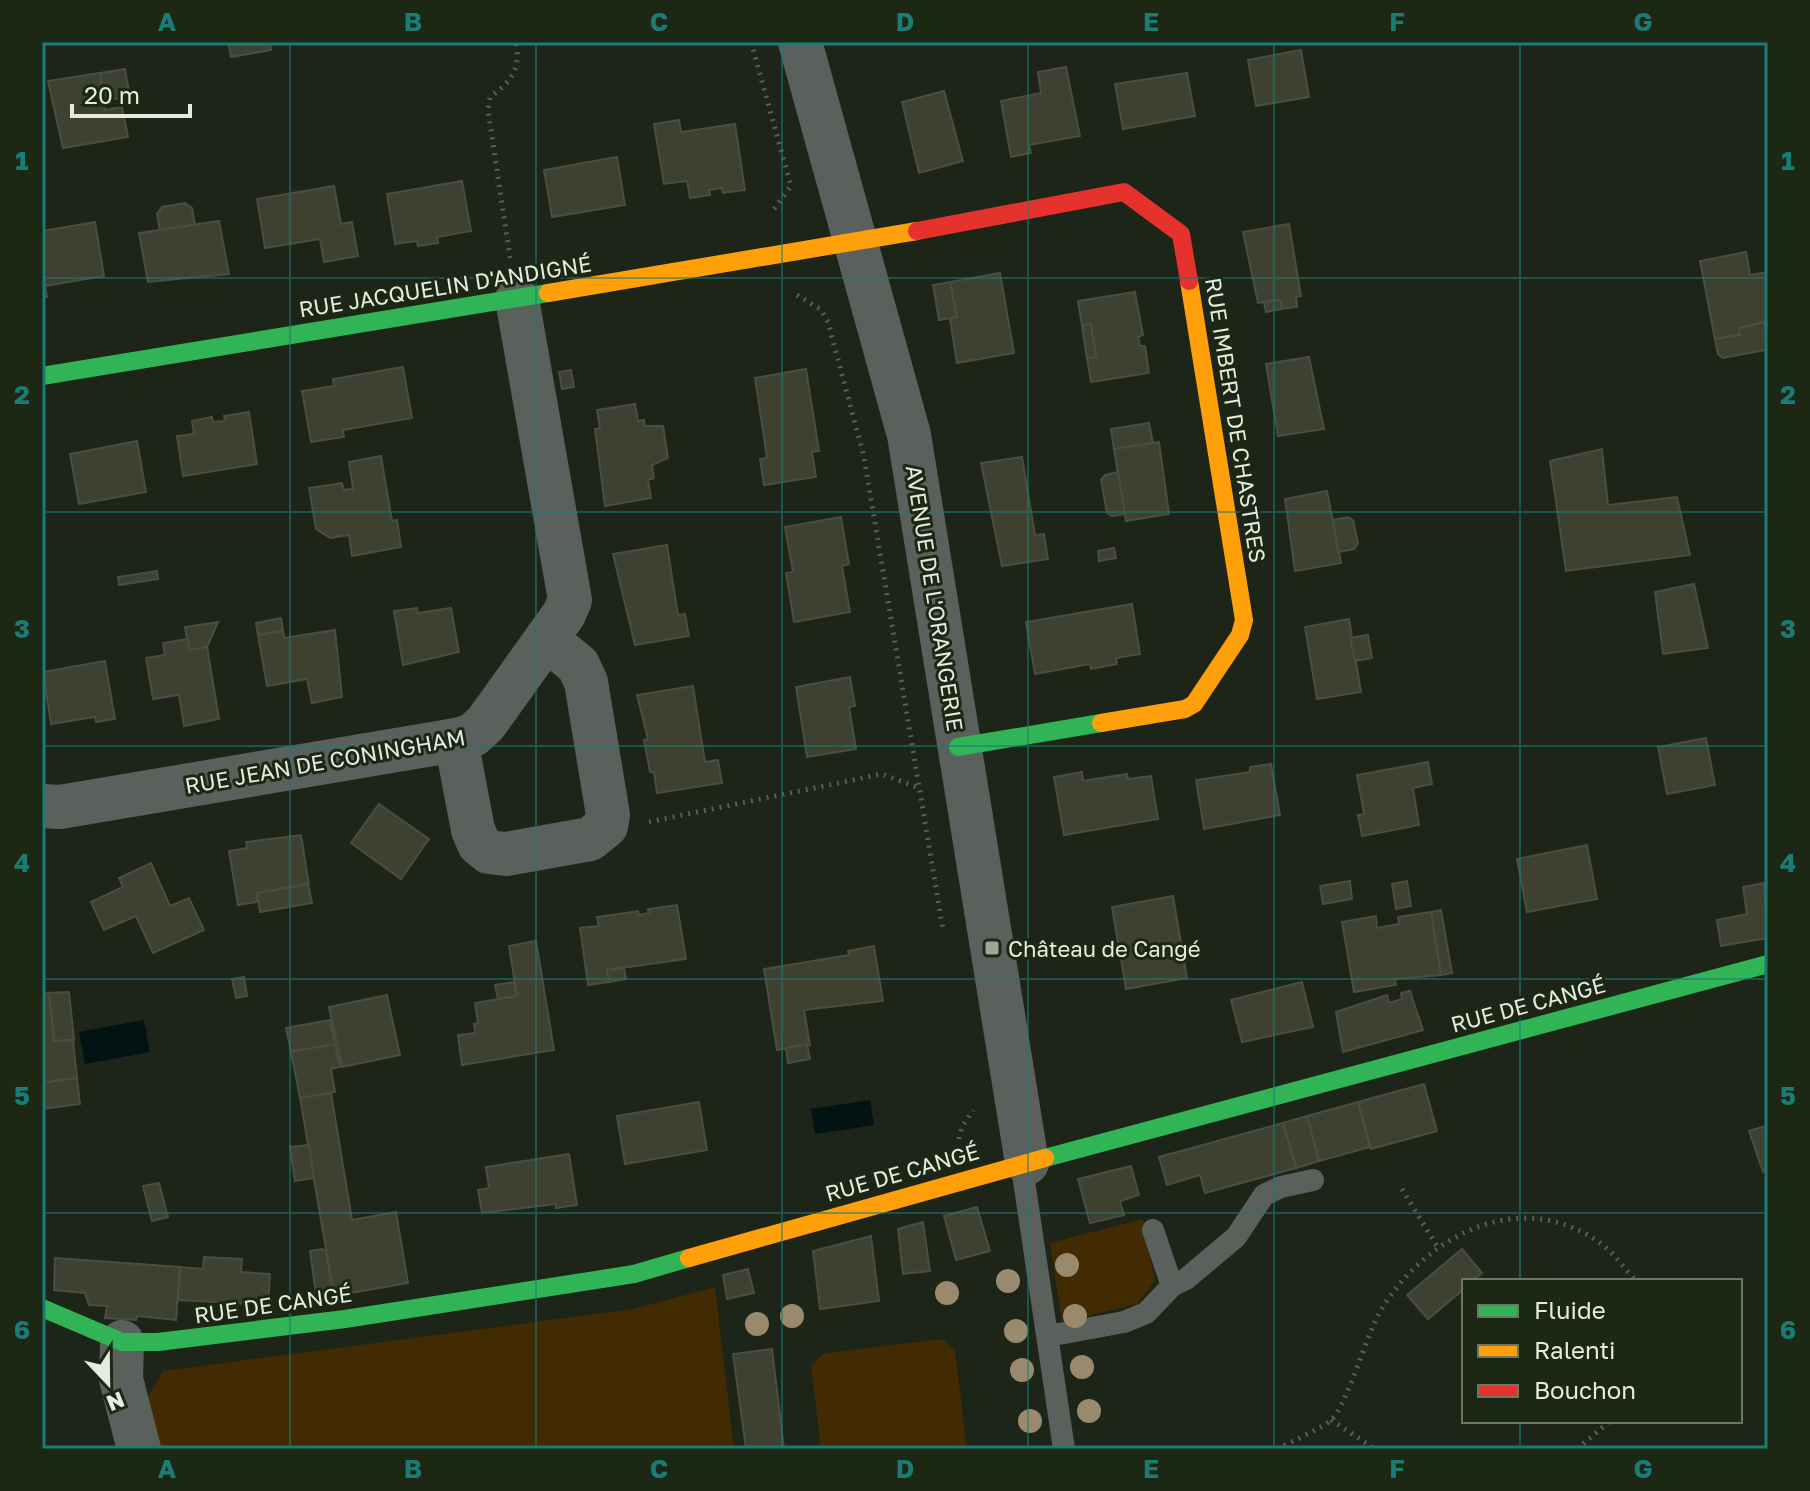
<svg xmlns="http://www.w3.org/2000/svg" width="1810" height="1491" font-family="'Golos Text',sans-serif">
	<style>
		.green { fill: #422a03 }
		.water { fill: #031313 }
		.building { fill: #3f4130; stroke: #4b4d43; stroke-width: 2 }
		.lines { fill: none; stroke-linecap: round; stroke-linejoin: round }
		.path { stroke: #585d57; stroke-width: 5; stroke-dasharray: 2 6; stroke-linecap: butt }
		.lane { stroke: #5a605c; stroke-width: 22 }
		.street { stroke: #5a605c; stroke-width: 44 }
		.fast { stroke: #30b455; stroke-width: 18 }
		.slow { stroke: #ff9f0a; stroke-width: 18 }
		.jam { stroke: #e5322d; stroke-width: 18 }
		.tree { fill: #99896d }
		.grid { fill: none; stroke: #1a7c74; stroke-width: 2; stroke-opacity: 0.55 }
		.poi-dot { fill: #9ea699; stroke: #1c2814; stroke-width: 3 }
		.labels { text-anchor: middle; dominant-baseline: central; stroke-width: 6; stroke-linejoin: round; paint-order: stroke }
		.street-label { font-size: 22px; fill: #e4ecdf; stroke: #1c2814 }
		.poi-label { font-size: 22px; fill: #e4ecdf; stroke: #1c2814; text-anchor: start }
		.neatline { fill: none; stroke: #1a7c74; stroke-width: 3 }
		.grid-label { font-size: 26px; text-anchor: middle; font-weight: bold; fill: #1a7c74 }
	</style>
	<rect width="100%" height="100%" fill="#1d2418"/>
	<!-- green -->
	<g class="green">
		<path d="M1143 1219 1155 1281 1137 1304 1062 1322 1050 1243Z"/>
		<path d="M715 1287 734 1449H159L146 1400 163 1371 633 1309Z"/>
		<path d="M944 1339 955 1351 967 1449H821L811 1366 824 1353Z"/>
	</g>
	<!-- water -->
	<g class="water">
		<path d="M144 1020 150 1052 85 1064 79 1032Z"/>
		<path d="M870 1100 874 1125 815 1134 811 1109Z"/>
	</g>
	<!-- building -->
	<g class="building">
		<path d="M228 42H270L271 50 231 57Z"/>
		<path d="M1301 50 1309 97 1256 106 1248 60Z"/>
		<path d="M1066 67 1080 136 1029 145 1031 153 1011 157 1001 101 1041 93 1038 72Z"/>
		<path d="M125 69 130 96 104 101 100 73Z"/>
		<path d="M100 73 105 110 122 107 128 137 63 148 48 81Z"/>
		<path d="M1187 73 1195 116 1123 129 1115 84Z"/>
		<path d="M944 91 963 161 919 173 902 102Z"/>
		<path d="M679 120 681 132 735 124 745 190 723 193 722 188 709 190 710 195 690 198 687 181 664 184 654 124Z"/>
		<path d="M617 157 625 205 552 217 544 170Z"/>
		<path d="M462 181 471 231 437 237 438 243 418 246 417 241 395 244 387 194Z"/>
		<path d="M334 186 341 224 352 222 358 256 324 262 320 239 265 248 257 199Z"/>
		<path d="M185 203 192 208 195 225 160 231 157 214 162 207Z"/>
		<path d="M219 221 229 274 148 282 139 233Z"/>
		<path d="M95 222 104 276 45 286 47 297H42V231Z"/>
		<path d="M1289 224 1301 296 1296 297 1297 307 1282 309 1280 300 1258 303 1243 232Z"/>
		<path d="M1746 252 1750 275 1768 272V322L1739 328 1740 335 1715 339 1700 261Z"/>
		<path d="M1000 273 1014 353 957 363 950 319 957 317 950 282Z"/>
		<path d="M950 282 957 317 939 320 933 285Z"/>
		<path d="M1135 292 1143 335 1138 337 1140 346H1145L1149 373 1091 382 1087 358 1096 357 1091 324 1082 326 1078 301Z"/>
		<path d="M1280 300 1282 309 1266 312 1264 302Z"/>
		<path d="M1764 322 1768 343 1765 350 1723 358 1718 354 1715 339 1740 335 1739 328Z"/>
		<path d="M1091 324 1096 357 1087 358 1082 326Z"/>
		<path d="M1309 357 1324 429 1278 436 1266 364Z"/>
		<path d="M403 367 412 418 343 430 344 437 311 442 302 391 334 386 333 379Z"/>
		<path d="M806 369 819 451 812 452 816 477 764 485 760 459 767 458 755 378Z"/>
		<path d="M571 370 574 387 562 389 559 372Z"/>
		<path d="M635 404 638 421 644 420 645 426H663L668 458 652 465 654 478 648 480 651 498 605 506 595 429 600 428 597 410Z"/>
		<path d="M249 412 257 464 183 476 177 436 194 434 192 421 212 417 213 422 225 421 224 416Z"/>
		<path d="M1149 423 1153 443 1114 449 1111 429Z"/>
		<path d="M137 441 146 492 79 504 70 454Z"/>
		<path d="M1159 442 1169 514 1126 521 1114 449Z"/>
		<path d="M1602 449 1608 505 1677 497 1690 555 1566 571 1550 461Z"/>
		<path d="M381 456 392 521 397 520 401 547 352 556 349 535 330 538 316 529 309 488 342 483 344 490 353 489 349 462Z"/>
		<path d="M1022 457 1035 535 1044 534 1048 559 1002 566 981 463Z"/>
		<path d="M1118 472 1125 514 1112 516 1107 513 1101 480 1105 475Z"/>
		<path d="M1327 491 1341 563 1295 571 1285 499Z"/>
		<path d="M841 517 849 564 842 566 850 612 794 622 786 573 793 572 785 527Z"/>
		<path d="M1348 517 1353 520 1358 543 1354 549 1338 552 1333 520Z"/>
		<path d="M667 545 678 615 685 614 689 636 635 645 613 554Z"/>
		<path d="M1114 548 1116 558 1099 561 1098 551Z"/>
		<path d="M157 571 158 579 119 585 118 577Z"/>
		<path d="M1694 584 1708 648 1663 654 1655 592Z"/>
		<path d="M1132 604 1140 654 1116 658 1117 664 1091 669 1090 664 1035 674 1026 622Z"/>
		<path d="M417 608 418 613 451 608 459 652 403 665 394 611Z"/>
		<path d="M281 618 283 631 258 635 256 623Z"/>
		<path d="M1349 619 1361 692 1317 699 1305 627Z"/>
		<path d="M218 622 207 647 189 650 185 627Z"/>
		<path d="M335 630 342 697 312 703 307 679 267 686 258 635 283 631 284 638Z"/>
		<path d="M1368 635 1372 658 1355 661 1350 638Z"/>
		<path d="M188 639 189 650 207 647 219 719 184 726 179 695 153 699 146 658 165 655 163 643Z"/>
		<path d="M105 661 115 719 96 722 95 717 51 724 43 672Z"/>
		<path d="M850 677 855 706 849 707 856 749 807 757 796 687Z"/>
		<path d="M693 686 705 762 718 760 722 783 657 793 654 772H650L644 740 648 739 637 695Z"/>
		<path d="M1706 738 1715 785 1667 794 1658 747Z"/>
		<path d="M1428 762 1432 784 1413 788 1419 825 1362 836 1358 815 1364 814 1357 775Z"/>
		<path d="M1271 764 1280 815 1204 829 1196 780 1250 772V767Z"/>
		<path d="M1082 772 1083 781 1127 774 1128 779 1151 776 1158 819 1064 835 1054 777Z"/>
		<path d="M379 804 429 839 401 879 351 843Z"/>
		<path d="M301 835 309 885 257 893V902L238 905 229 851 247 848 246 842Z"/>
		<path d="M1587 845 1597 899 1527 912 1517 859Z"/>
		<path d="M151 863 170 906 189 898 204 930 153 953 136 916 104 930 91 902 123 887 119 878Z"/>
		<path d="M1350 881 1352 899 1323 904 1320 886Z"/>
		<path d="M1407 881 1411 906 1396 909 1392 884Z"/>
		<path d="M1764 883 1768 938 1721 946 1717 920 1747 914 1743 887Z"/>
		<path d="M308 884 312 903 260 912 257 893Z"/>
		<path d="M1173 896 1187 978 1126 989 1112 907Z"/>
		<path d="M677 905 686 959 607 970 609 982 588 985 580 928 599 926 597 917 638 911 639 915 649 913 648 909Z"/>
		<path d="M1441 910 1452 973 1441 975 1431 912Z"/>
		<path d="M1431 912 1441 975 1395 979 1396 985 1354 992 1342 922 1376 916 1377 928 1399 924 1398 917Z"/>
		<path d="M536 941 554 1050 462 1065 458 1035 475 1033 474 1024 478 1023 475 1003 517 996 509 946Z"/>
		<path d="M874 946 883 1001 804 1010 810 1045 777 1050 764 969 849 955 848 951Z"/>
		<path d="M624 968 626 979 609 982 607 970Z"/>
		<path d="M244 977 247 996 236 998 232 979Z"/>
		<path d="M514 982 517 996 498 999 495 985Z"/>
		<path d="M1302 982 1313 1027 1242 1042 1231 1000Z"/>
		<path d="M1410 991 1423 1030 1343 1052 1336 1012 1387 995 1389 1003 1402 999 1401 993Z"/>
		<path d="M69 992 74 1040 54 1041 49 993Z"/>
		<path d="M49 993 54 1041 73 1040 77 1078 42 1083V994Z"/>
		<path d="M387 995 400 1055 342 1067 329 1007Z"/>
		<path d="M330 1020 335 1044 291 1052 286 1028Z"/>
		<path d="M335 1044 340 1067 331 1069 335 1092 300 1098 291 1052Z"/>
		<path d="M807 1044 810 1059 788 1063 786 1048Z"/>
		<path d="M77 1078 80 1104 42 1109V1083Z"/>
		<path d="M1424 1084 1437 1131 1371 1149 1358 1102Z"/>
		<path d="M331 1093 352 1220 396 1212 408 1283 334 1296 300 1098Z"/>
		<path d="M699 1102 707 1150 625 1164 617 1116Z"/>
		<path d="M1358 1102 1370 1147 1319 1161 1307 1116Z"/>
		<path d="M1307 1116 1319 1161 1296 1168 1283 1123Z"/>
		<path d="M1283 1123 1296 1168 1205 1193 1200 1175 1167 1185 1159 1157Z"/>
		<path d="M1768 1125V1170L1763 1172 1749 1131Z"/>
		<path d="M309 1145 314 1178 295 1181 290 1147Z"/>
		<path d="M569 1154 577 1205 556 1208V1204L482 1213 478 1190 489 1188 486 1167Z"/>
		<path d="M1131 1166 1139 1195 1120 1201 1124 1215 1090 1223 1078 1179Z"/>
		<path d="M159 1183 168 1217 152 1221 143 1186Z"/>
		<path d="M977 1207 990 1251 956 1260 944 1216Z"/>
		<path d="M923 1222 930 1271 903 1274 898 1229Z"/>
		<path d="M871 1236 879 1301 820 1309 813 1251Z"/>
		<path d="M322 1249 326 1251 333 1292 316 1294 310 1251Z"/>
		<path d="M1462 1249 1482 1273 1473 1281H1464V1289L1428 1319 1407 1295Z"/>
		<path d="M204 1257 242 1259 241 1272 270 1274 268 1305 178 1300 180 1267 203 1269Z"/>
		<path d="M55 1258 180 1267 176 1320 137 1316 136 1320 105 1318 107 1306 89 1305 85 1293 54 1290Z"/>
		<path d="M748 1269 754 1293 727 1299 723 1275Z"/>
		<path d="M772 1349 784 1449H746L733 1354Z"/>
	</g>
	<g class="lines">
		<!-- path -->
		<g class="path">
			<path d="M751 42 791 186 772 212"/>
			<path d="M510 258 488 110 490 97C511 82 521 69 516 42"/>
			<path d="M797 295 820 309 828 322 864 457 943 930"/>
			<path d="M649 822 882 774 919 788"/>
			<path d="M959 1139 962 1127 973 1110"/>
			<path d="M1402 1189 1438 1248"/>
			<path d="M1331 1420 1375 1449"/>
			<path d="M1277 1449C1290 1442 1323 1428 1331 1420 1348 1404 1366 1335 1381 1310 1427 1234 1523 1185 1603 1245 1615 1255 1625 1269 1636 1281"/>
			<path d="M1577 1449 1610 1421"/>
		</g>
		<!-- lane -->
		<g class="lane">
			<path d="M1027 1163 1024 1181 1064 1449"/>
			<path d="M1153 1230 1172 1286"/>
			<path d="M1048 1336 1124 1322 1146 1313 1172 1286 1186 1279 1236 1237 1264 1195 1281 1187 1313 1180"/>
		</g>
		<!-- street -->
		<g class="street">
			<path d="M800 42 909 435 1027 1163"/>
			<path d="M456 740 473 830 479 844 489 852 506 854 590 839 606 826 608 815 586 682 578 665 546 639"/>
			<path d="M42 806 60 807 456 740 473 735 486 723 564 614 570 600 517 299"/>
			<path d="M122 1342 121 1379 139 1449"/>
		</g>
		<!-- fast -->
		<g class="fast">
			<path d="M42 376 548 293"/>
			<path d="M958 747 1101 723"/>
			<path d="M1045 1158 1768 964"/>
			<path d="M42 1308 122 1342H158L345 1319 634 1274 689 1258"/>
		</g>
		<!-- slow -->
		<g class="slow">
			<path d="M548 293 917 231"/>
			<path d="M1101 723 1185 709 1194 704 1240 635 1244 620 1189 281"/>
			<path d="M689 1258 1045 1158"/>
		</g>
		<!-- jam -->
		<path class="jam" d="M917 231 1124 192 1181 234 1189 281"/>
	</g>
	<!-- trees -->
	<g class="tree">
		<circle cx="1067" cy="1265" r="12"/>
		<circle cx="1008" cy="1281" r="12"/>
		<circle cx="947" cy="1293" r="12"/>
		<circle cx="792" cy="1316" r="12"/>
		<circle cx="1075" cy="1316" r="12"/>
		<circle cx="757" cy="1324" r="12"/>
		<circle cx="1016" cy="1331" r="12"/>
		<circle cx="1082" cy="1367" r="12"/>
		<circle cx="1022" cy="1370" r="12"/>
		<circle cx="1089" cy="1411" r="12"/>
		<circle cx="1030" cy="1421" r="12"/>
	</g>
	<!-- grid -->
	<path class="grid" d="M290 42V1449M536 42V1449M782 42V1449M1028 42V1449M1274 42V1449M1520 42V1281M42 278H1768M42 512H1768M42 746H1768M42 979H1768M42 1213H1768M1520 1421V1449"/>
	<!-- markers -->
	<rect class="poi-dot" x="984" y="940" width="16" height="16" rx="4"/>
	<g class="labels">
		<!-- street labels -->
		<g class="street-label">
			<text transform="translate(445 286) rotate(-9)">RUE JACQUELIN D'ANDIGNÉ</text>
			<text transform="translate(1236 420) rotate(81)">RUE IMBERT DE CHASTRES</text>
			<text transform="translate(935 598) rotate(81)">AVENUE DE L'ORANGERIE</text>
			<text transform="translate(325 761) rotate(-10)">RUE JEAN DE CONINGHAM</text>
			<text transform="translate(1528 1004) rotate(-15)">RUE DE CANGÉ</text>
			<text transform="translate(902 1172) rotate(-16)">RUE DE CANGÉ</text>
			<text transform="translate(273 1304) rotate(-8)">RUE DE CANGÉ</text>
		</g>
		<!-- poi labels -->
		<g class="poi-label">
			<text x="1008" y="948">Château de Cangé</text>
		</g>
	</g>
	<!-- border -->
	<rect width="1810" height="1491" fill="none" stroke="#1c2814" stroke-width="88"/>
	<!-- legend -->
	<rect x="1462" y="1279" width="280" height="144" fill="#1c2814" stroke="#6c7665" stroke-width="2"/>
	<rect x="1478" y="1305" width="40" height="12" fill="#30b455" stroke="#6c7665" stroke-width="2"/>
	<text x="1534" y="1319" font-size="24" fill="#e4ecdf">Fluide</text>
	<rect x="1478" y="1345" width="40" height="12" fill="#ff9f0a" stroke="#6c7665" stroke-width="2"/>
	<text x="1534" y="1359" font-size="24" fill="#e4ecdf">Ralenti</text>
	<rect x="1478" y="1385" width="40" height="12" fill="#e5322d" stroke="#6c7665" stroke-width="2"/>
	<text x="1534" y="1399" font-size="24" fill="#e4ecdf">Bouchon</text>
	<!-- north arrow -->
	<g transform="translate(108 1383) rotate(158)" stroke="#1c2814" stroke-width="6" paint-order="stroke">
	<path d="M0-6L14 30L0 20L-14 30Z" fill="#e4ecdf"/>
	<text y="-12" font-size="22" font-weight="bold" text-anchor="middle" fill="#e4ecdf">N</text>
	</g>
	<!-- scale -->
	<path d="M72 104v12h118v-12" fill="none" stroke="#e4ecdf" stroke-width="4"/>
	<text x="84" y="104" font-size="24" fill="#e4ecdf" stroke="#1c2814" stroke-width="6" paint-order="stroke">20 m</text>
	<rect x="44" y="44" width="1722" height="1403" class="neatline"/>
	<g class="grid-label">
		<text x="167" y="31">A</text>
		<text x="413" y="31">B</text>
		<text x="659" y="31">C</text>
		<text x="905" y="31">D</text>
		<text x="1151" y="31">E</text>
		<text x="1397" y="31">F</text>
		<text x="1643" y="31">G</text>
		<text x="22" y="170">1</text>
		<text x="1788" y="170">1</text>
		<text x="22" y="404">2</text>
		<text x="1788" y="404">2</text>
		<text x="22" y="638">3</text>
		<text x="1788" y="638">3</text>
		<text x="22" y="872">4</text>
		<text x="1788" y="872">4</text>
		<text x="22" y="1105">5</text>
		<text x="1788" y="1105">5</text>
		<text x="22" y="1339">6</text>
		<text x="1788" y="1339">6</text>
		<text x="167" y="1478">A</text>
		<text x="413" y="1478">B</text>
		<text x="659" y="1478">C</text>
		<text x="905" y="1478">D</text>
		<text x="1151" y="1478">E</text>
		<text x="1397" y="1478">F</text>
		<text x="1643" y="1478">G</text>
	</g>
</svg>
